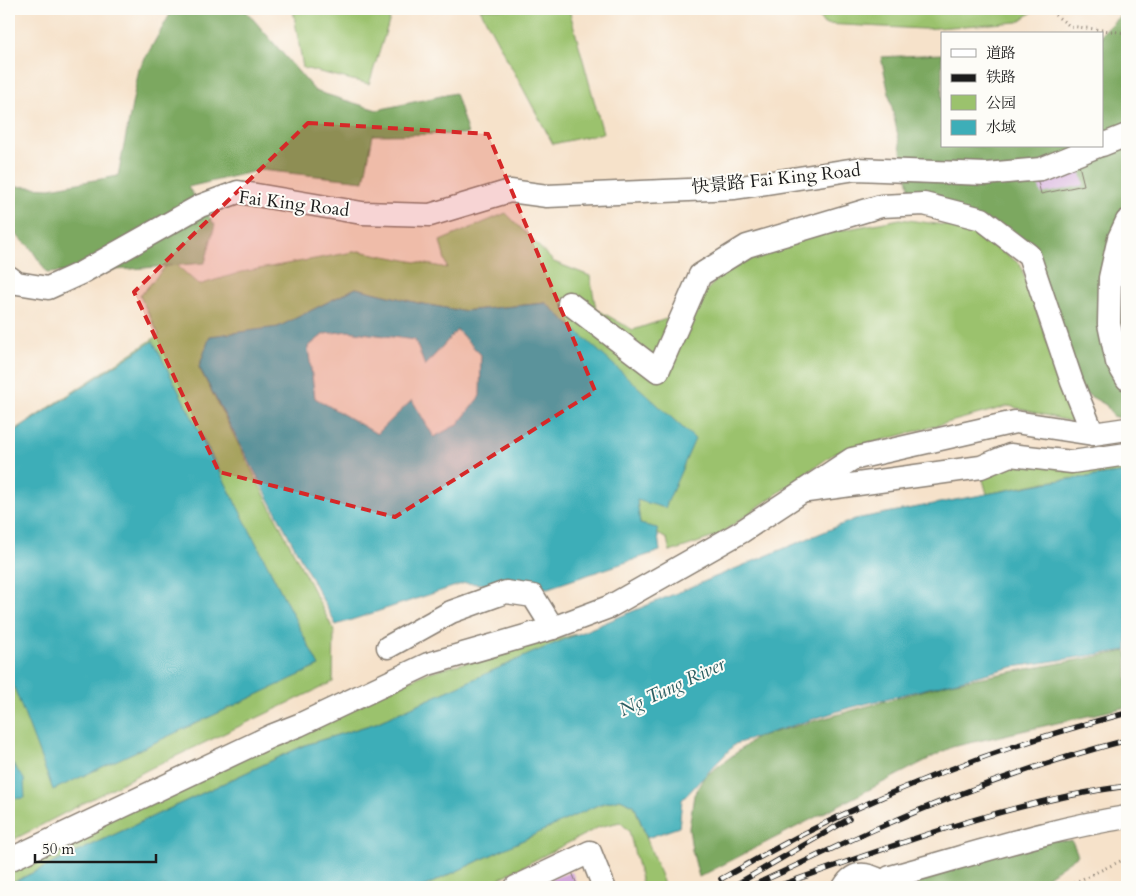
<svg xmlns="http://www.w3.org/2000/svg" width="1136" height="896" font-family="Cardo,'Noto Serif SC',serif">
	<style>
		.green { fill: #9bc26d; stroke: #5c6f44 }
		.forest { fill: #7ca860; stroke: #4c623e }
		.water { fill: #3daeb8; stroke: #2c656a; fill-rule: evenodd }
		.building { fill: #d2a7db }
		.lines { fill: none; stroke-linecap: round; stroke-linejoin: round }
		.minor-casing { stroke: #897f73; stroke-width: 25 }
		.path { stroke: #897f73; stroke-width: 3; stroke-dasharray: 1 4; stroke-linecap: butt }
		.minor { stroke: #fff; stroke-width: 22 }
		.rail-casing { stroke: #1c1c1c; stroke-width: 5.5 }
		.rail { stroke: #fdfcf7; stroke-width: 4; stroke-dasharray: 11; stroke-linecap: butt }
		.marked { fill: #d62828; fill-opacity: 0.2; stroke: #d62828; stroke-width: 4; stroke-dasharray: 10 6; stroke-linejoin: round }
		.labels { text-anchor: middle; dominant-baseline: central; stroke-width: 4; stroke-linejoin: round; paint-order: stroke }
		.street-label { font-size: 18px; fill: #1c1c1c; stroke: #fdfcf7 }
		.water-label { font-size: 19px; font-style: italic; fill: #2b5e62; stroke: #fdfcf7 }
	</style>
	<rect width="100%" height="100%" fill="#fdfcf7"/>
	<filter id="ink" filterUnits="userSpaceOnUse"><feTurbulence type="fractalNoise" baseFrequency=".02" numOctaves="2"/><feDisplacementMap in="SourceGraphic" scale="10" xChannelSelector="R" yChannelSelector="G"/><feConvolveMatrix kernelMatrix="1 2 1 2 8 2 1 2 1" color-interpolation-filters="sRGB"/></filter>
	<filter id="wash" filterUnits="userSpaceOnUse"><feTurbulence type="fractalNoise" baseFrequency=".0096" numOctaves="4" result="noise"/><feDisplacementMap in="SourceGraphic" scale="20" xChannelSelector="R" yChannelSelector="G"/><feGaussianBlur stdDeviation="1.12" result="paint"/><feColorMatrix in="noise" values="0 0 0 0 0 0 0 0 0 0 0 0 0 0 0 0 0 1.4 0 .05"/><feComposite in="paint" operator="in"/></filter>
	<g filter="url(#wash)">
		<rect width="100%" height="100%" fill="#f6e2ca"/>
		<!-- green -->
		<g class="green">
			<path d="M293 9H393L369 84 303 68Z"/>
			<path d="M480 9H569L603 133 553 144Z"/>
			<path d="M813 9H1037L1018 22 923 29 824 24Z"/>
			<path d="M506 213 554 262 590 276 596 309 633 330 687 312 728 267 791 240 900 219 967 228 1020 264 1076 423 1009 406 835 453 717 536 670 552 667 539 640 524 637 500 546 303 462 311 418 303 356 288 199 367 334 631 333 682 151 768 9 842V434L159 335 140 296 171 260 199 285 242 272 359 251 447 268 440 241Z"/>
			<path d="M1010 455 1127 457V472L1046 482 987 494 980 469Z"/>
			<path d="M576 634 376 723 305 745 9 884V858L429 672Z"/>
			<path d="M620 799 634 805 665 887H643L629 831 620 822 599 827 483 887H423L597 805Z"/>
		</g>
		<!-- forest -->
		<g class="forest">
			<path d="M173 9H239L247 12 315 91 377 110 455 93 468 134 373 135 364 181 260 170 188 187 215 225 205 263 131 269 47 273 30 247 9 229V186L50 188 118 176 139 69Z"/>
			<path d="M1127 9V420L1113 416 1106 405 1074 387 1024 251 973 217 913 205 881 57 942 54V146H1102V34H1101Z"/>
			<path d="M1127 651V707L952 747 699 877 692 850 689 828 694 795 704 777 757 737 950 683Z"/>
			<path d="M1032 838 1072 841 1078 855 1032 887H893Z"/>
		</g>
		<!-- water -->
		<g class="water">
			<path d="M356 288 418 303 462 311 546 303 695 439 665 508 637 500 640 524 657 528 660 551 548 588 465 583 336 625 199 367 210 336 278 327ZM457 330 481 355 480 396 458 424 434 437 412 400 377 434 315 398 308 347 324 334 348 331 415 340 425 366Z"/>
			<path d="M153 341 319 666 53 790 9 674V435Z"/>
			<path d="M1127 472V650L1013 667 845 709 735 744 682 800 679 827 647 838 634 805 620 799 600 804 423 887H9V884L305 745 376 723 532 653 855 519 1055 481Z"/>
			<path d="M9 759 24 779 25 798 9 799Z"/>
		</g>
		<g id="blocks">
			<!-- building -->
			<g class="building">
				<path d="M1079 165 1084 185 1041 194 1036 174Z"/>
				<path d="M572 872 578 887H525Z"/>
			</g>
		</g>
	</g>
	<g filter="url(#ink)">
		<use href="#blocks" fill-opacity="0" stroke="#897f73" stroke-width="1"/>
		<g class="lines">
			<defs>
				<g id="minor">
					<path d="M1102 145 1127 135"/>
					<path d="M1127 221 1119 238 1110 278 1109 324 1117 362 1127 379"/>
					<path d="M9 277 17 283 48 288 81 273 200 206 238 192 362 213 430 215 510 191 547 196 735 188 856 169 986 174 1041 169 1098 146"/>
					<path d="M569 303 658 371 700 275 747 246 881 206 924 204 982 219 1029 255 1072 382 1093 434"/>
					<path d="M807 491 981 467 1010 455 1072 462 1127 454"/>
					<path d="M388 647 451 612 506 592 533 596 553 628 609 607 741 532 852 459 1015 422 1093 434 1127 429"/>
					<path d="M9 860 271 736 299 725 428 664 553 628"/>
					<path d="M516 887 590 852 604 887"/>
					<path d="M844 887C855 869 868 874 884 882"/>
					<path d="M881 887 884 882 890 877C968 856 1047 829 1127 817"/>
				</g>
			</defs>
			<!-- minor casing -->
			<use href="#minor" class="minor-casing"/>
			<!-- path -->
			<g class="path">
				<path d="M1047 9 1070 26 1127 33"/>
				<path d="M1065 887 1127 858"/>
				<path d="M1109 887 1127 878"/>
			</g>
			<!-- minor -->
			<use href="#minor" class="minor"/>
			<defs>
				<g id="rail">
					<path d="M721 879C748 864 774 849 801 835 904 783 1015 742 1127 713"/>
					<path d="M732 887 849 819"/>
					<path d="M749 887C793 868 836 846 880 827 960 792 1043 762 1127 740"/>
					<path d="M775 887C891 847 1005 802 1127 786"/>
				</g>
			</defs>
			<!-- rail casing -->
			<use href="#rail" class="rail-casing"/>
			<!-- rail -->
			<use href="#rail" class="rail"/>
		</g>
	</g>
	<!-- marked area -->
	<path class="marked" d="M308 123 488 134 595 391 395 517 219 472 134 292Z"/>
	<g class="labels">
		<!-- street labels -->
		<g class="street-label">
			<text transform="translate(776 179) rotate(-6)">快景路 Fai King Road</text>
			<text transform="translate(294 204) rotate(7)">Fai King Road</text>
		</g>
		<!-- water labels -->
		<g class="water-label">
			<text transform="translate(672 687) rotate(-25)">Ng Tung River</text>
		</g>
	</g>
	<!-- margin -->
	<rect width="1136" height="896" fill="none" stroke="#fdfcf7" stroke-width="30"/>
	<!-- legend -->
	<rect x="941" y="32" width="162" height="115" fill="#fdfcf7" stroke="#a3a29f"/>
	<rect x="951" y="49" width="25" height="8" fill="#ffffff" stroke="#a3a29f"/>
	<text x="986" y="58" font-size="15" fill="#1c1c1c">道路</text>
	<rect x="951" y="74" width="25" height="8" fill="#1c1c1c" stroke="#a3a29f"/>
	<text x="986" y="82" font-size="15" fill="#1c1c1c">铁路</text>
	<rect x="951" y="95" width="25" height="15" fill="#9bc26d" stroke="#a3a29f"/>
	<text x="986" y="108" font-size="15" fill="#1c1c1c">公园</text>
	<rect x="951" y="120" width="25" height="15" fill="#3daeb8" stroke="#a3a29f"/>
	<text x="986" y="132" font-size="15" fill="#1c1c1c">水域</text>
	<!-- scale -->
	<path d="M35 854v8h121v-8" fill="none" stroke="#1c1c1c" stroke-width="2.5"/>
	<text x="42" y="854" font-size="15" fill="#1c1c1c" stroke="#fdfcf7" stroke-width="4" paint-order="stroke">50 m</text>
</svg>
